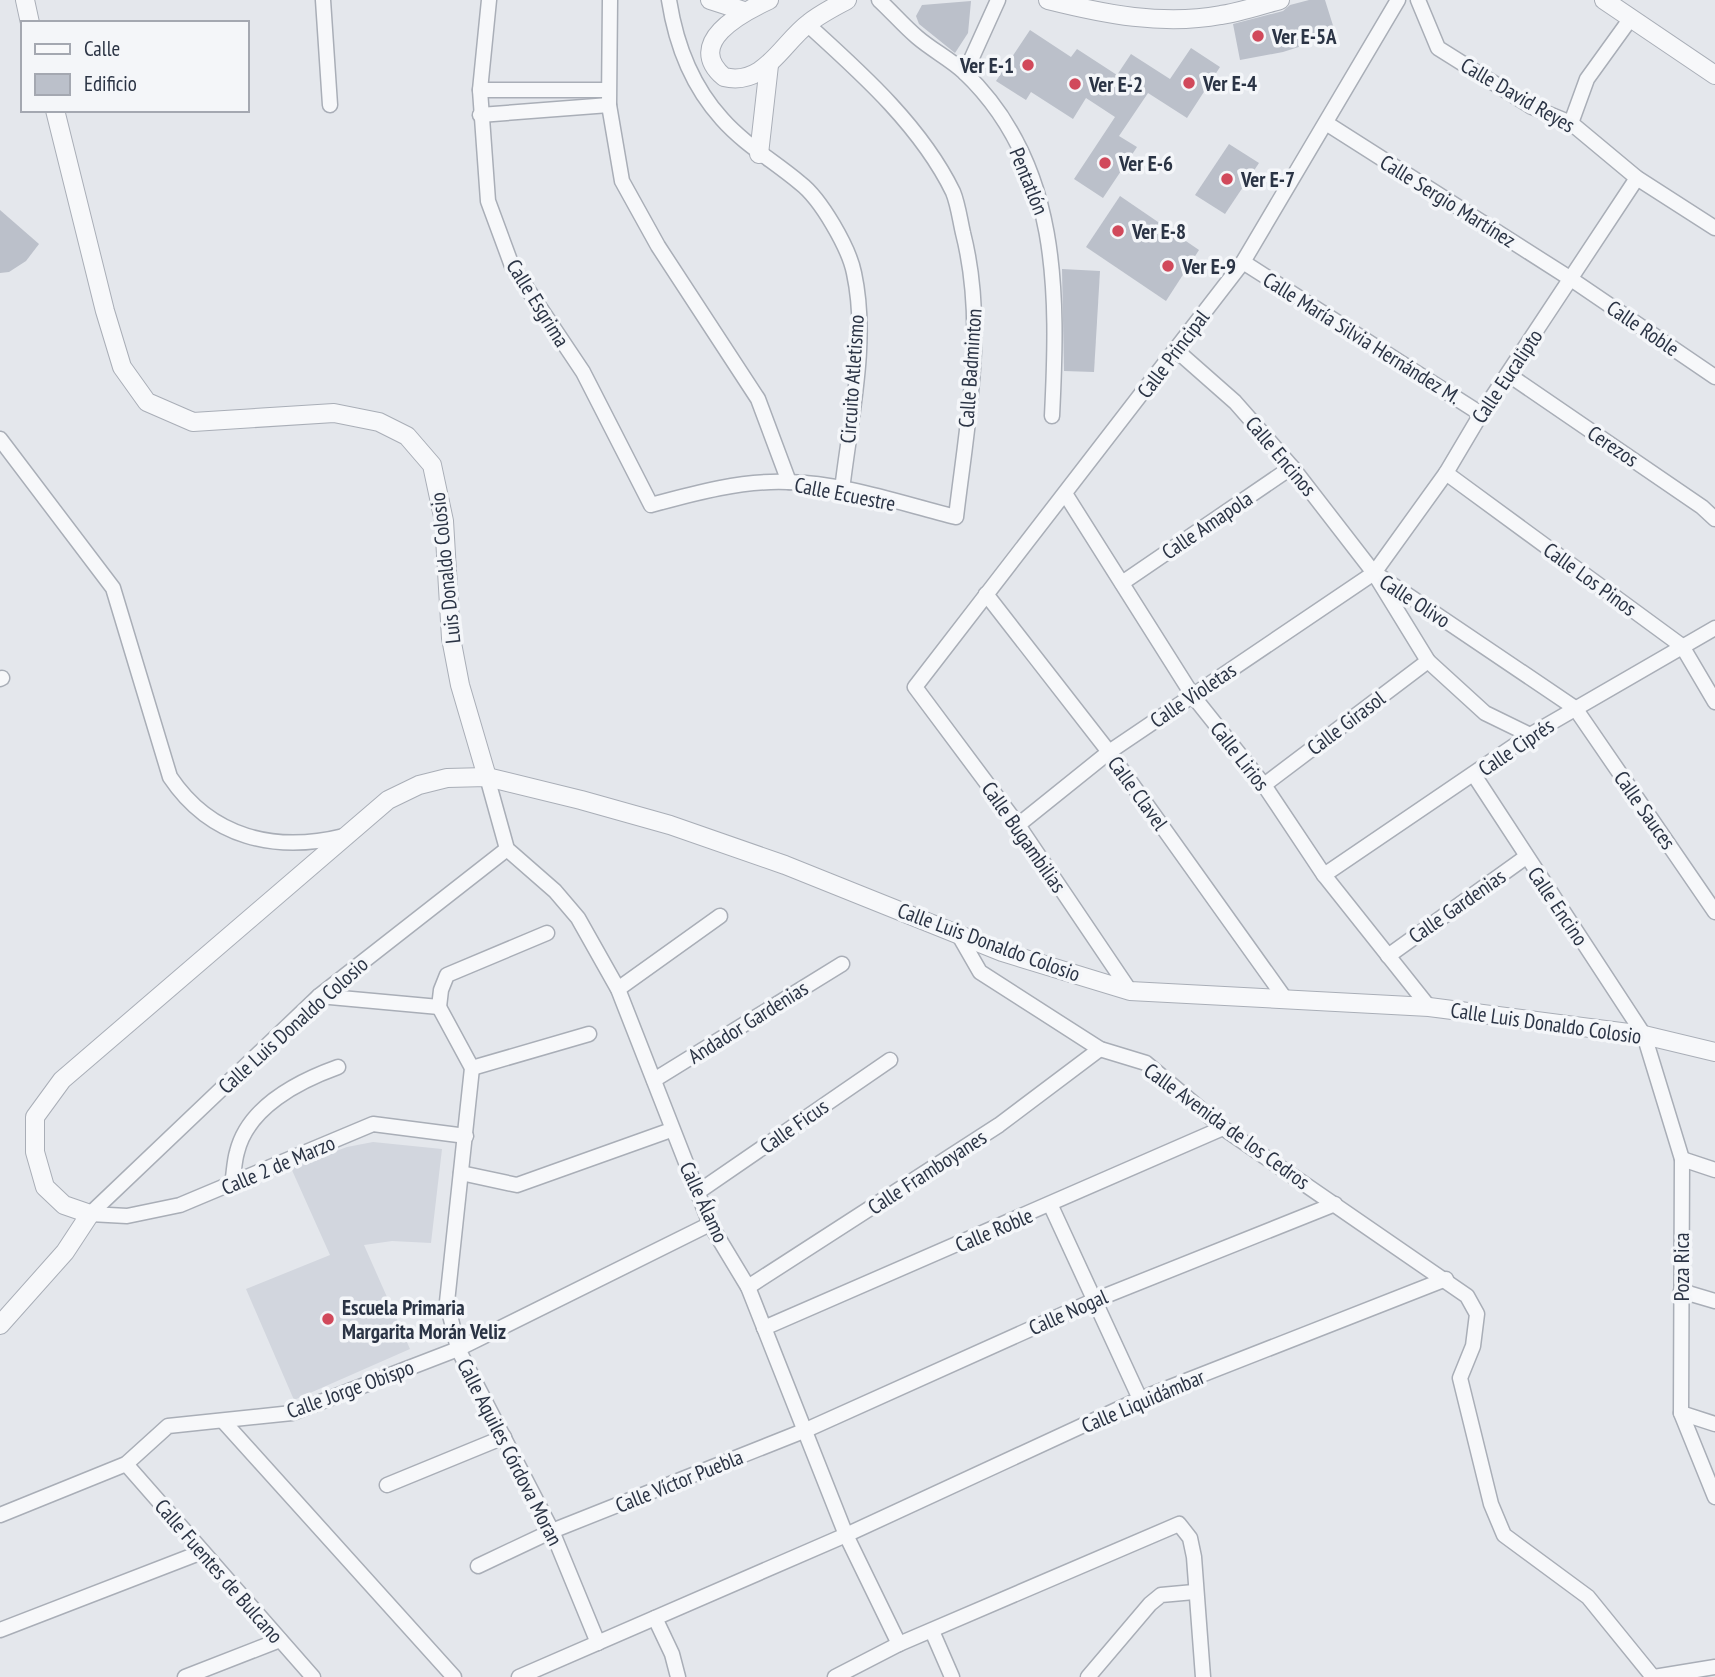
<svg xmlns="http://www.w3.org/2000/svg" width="1715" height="1677" font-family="'PT Sans Narrow',sans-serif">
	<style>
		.built { fill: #d2d6de }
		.building { fill: #bbc0ca }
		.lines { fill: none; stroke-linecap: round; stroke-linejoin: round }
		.minor-casing { stroke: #a9aeb7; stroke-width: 17 }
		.tertiary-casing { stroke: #a9aeb7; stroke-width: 20 }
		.minor { stroke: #f7f8fa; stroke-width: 14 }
		.tertiary { stroke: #f7f8fa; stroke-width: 18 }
		.poi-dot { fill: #d1495b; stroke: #f4f6f9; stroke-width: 2.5 }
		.labels { text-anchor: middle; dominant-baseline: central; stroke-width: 7; stroke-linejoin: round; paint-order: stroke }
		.poi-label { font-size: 21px; font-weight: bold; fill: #2b3445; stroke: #f4f6f9; text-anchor: start }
		.street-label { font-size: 21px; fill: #2b3445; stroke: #f4f6f9 }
	</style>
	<rect width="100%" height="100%" fill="#e4e7ec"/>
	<!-- built -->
	<path class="built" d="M373 1142 442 1149 431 1243 392 1241 364 1245 410 1349 294 1400 246 1289 330 1255 291 1168 347 1147Z"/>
	<!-- building -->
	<g class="building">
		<path d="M1309 0H1325L1336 35 1283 52 1240 60 1233 24 1283 11 1290 5Z"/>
		<path d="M971 1 968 33 955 53 919 24 916 16 922 5Z"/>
		<path d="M1030 30 1071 57 1077 49 1117 75 1131 54 1170 79 1191 48 1220 67 1187 118 1148 93 1119 136 1137 147 1103 198 1074 179 1115 117 1086 98 1073 119 1031 92 1026 100 996 81Z"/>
		<path d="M1229 144 1259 163 1225 214 1195 195Z"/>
		<path d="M1120 196 1199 250 1166 301 1086 247Z"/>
		<path d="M0 210 39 244 26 261 9 272 0 273Z"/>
		<path d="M1062 269 1100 271 1094 372 1064 371Z"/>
	</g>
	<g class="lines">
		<defs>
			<g id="minor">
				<path d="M323 0 330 105"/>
				<path d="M489 0 480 90 488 201 512 266 583 372 651 505C695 493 742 480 788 482 844 483 903 504 956 517 967 423 987 327 963 233 960 220 958 204 953 192 921 126 860 72 807 24"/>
				<path d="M610 0 609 105 622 181 658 246 758 399 789 482"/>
				<path d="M669 0C676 45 691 85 722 119 745 145 774 161 800 183 821 199 849 248 854 273 869 342 850 420 842 490"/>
				<path d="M879 0C892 12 904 26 917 37 932 50 950 59 964 72 1061 164 1058 294 1052 416"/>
				<path d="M1418 0 1438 48 1532 107 1571 123 1637 178 1715 228"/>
				<path d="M965 73 998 0"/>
				<path d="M480 90H608"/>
				<path d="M480 115 609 105"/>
				<path d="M1326 123 1571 279 1715 377"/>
				<path d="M1571 123 1587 79 1631 18"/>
				<path d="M1243 262 1481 414"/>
				<path d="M1176 350 1235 402 1292 467 1374 573 1428 661 1485 713 1530 735"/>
				<path d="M1509 375 1702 507 1715 519"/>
				<path d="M0 439 113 588 170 777C211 838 275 853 344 836"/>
				<path d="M1446 473 1682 646 1715 702"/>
				<path d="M1066 495 1193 696 1264 785 1324 875 1429 1007"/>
				<path d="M1378 575 1575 708 1715 912"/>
				<path d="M1122 583 1292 467"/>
				<path d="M986 594 1109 752 1284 997"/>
				<path d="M0 679 2 678"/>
				<path d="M1474 775 1644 1035 1682 1159 1681 1413 1715 1497"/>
				<path d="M487 777 507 849 555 891 578 918 618 989 710 1224 748 1287 846 1535 899 1644"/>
				<path d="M1264 785 1428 661"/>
				<path d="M1018 825 1109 752 1374 573 1446 473 1481 414 1637 178"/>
				<path d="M1324 875 1530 735 1715 628"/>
				<path d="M957 932 980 972 1100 1049 1146 1063 1223 1128 1467 1296 1477 1314 1473 1346 1460 1378 1491 1504 1504 1535 1588 1597 1653 1677"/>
				<path d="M1388 956 1526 857"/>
				<path d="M618 989 720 916"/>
				<path d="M1130 991 1018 825 915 687 1243 262 1398 0"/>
				<path d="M319 996 439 1007"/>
				<path d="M439 1007 472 1068 447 1302 458 1349 552 1531 598 1643"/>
				<path d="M439 1007 441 990 447 975 547 933"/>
				<path d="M472 1068 589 1034"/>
				<path d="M654 1080 842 964"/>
				<path d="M1682 1159 1715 1170"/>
				<path d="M461 1173 517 1185 671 1130"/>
				<path d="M232 1184C234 1174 234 1162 237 1152 248 1107 299 1081 338 1067"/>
				<path d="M698 1192 890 1060"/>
				<path d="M1051 1206 1140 1399"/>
				<path d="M90 1214 319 996 507 849"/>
				<path d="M90 1214 127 1216 180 1205 373 1124 466 1136"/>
				<path d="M748 1287 999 1125 1100 1049"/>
				<path d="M1681 1291 1715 1301"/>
				<path d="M764 1328 1223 1128"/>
				<path d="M1681 1413 1715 1424"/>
				<path d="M224 1422 454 1677"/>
				<path d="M126 1464 313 1677"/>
				<path d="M387 1485 504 1437"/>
				<path d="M0 1515 126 1464 168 1426 292 1413 458 1349 710 1224"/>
				<path d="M478 1566 552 1531 806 1430 1095 1300 1335 1204"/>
				<path d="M655 1618 672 1654 678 1677"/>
				<path d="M0 1630 202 1552"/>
				<path d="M932 1631 952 1677"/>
				<path d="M185 1677 280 1640"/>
				<path d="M519 1677 846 1535 1140 1399 1446 1279"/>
				<path d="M835 1677 899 1644 1179 1524 1190 1538 1194 1557 1203 1677"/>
				<path d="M1088 1677 1150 1604 1161 1595 1194 1592"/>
				<path d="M1654 1677 1715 1667"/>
			</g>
			<g id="tertiary">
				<path d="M25 0 30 23"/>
				<path d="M710 0 744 11"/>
				<path d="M769 0C741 13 684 43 724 77 764 87 782 43 809 23 820 14 834 7 847 0"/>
				<path d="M1048 0C1104 14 1163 26 1221 15 1241 12 1261 5 1280 0"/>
				<path d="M1604 0 1715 75"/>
				<path d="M55 110 105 311 122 367 147 402 193 422 334 413 379 422 407 436 432 465 444 521 451 638 460 685 487 777"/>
				<path d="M759 154 769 65"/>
				<path d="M0 1325 65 1252 90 1214 64 1205 45 1187 35 1152V1117L62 1080 388 800 419 785 447 778 487 777 581 800 670 825 785 865 1002 952 1130 991 1429 1007 1644 1035 1715 1052"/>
			</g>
		</defs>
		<!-- minor casing -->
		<use href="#minor" class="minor-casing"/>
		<!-- tertiary casing -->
		<use href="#tertiary" class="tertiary-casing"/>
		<!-- minor -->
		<use href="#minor" class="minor"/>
		<!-- tertiary -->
		<use href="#tertiary" class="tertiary"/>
	</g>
	<!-- markers -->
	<g class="poi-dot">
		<circle cx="1258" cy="36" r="7"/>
		<circle cx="1028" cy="65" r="7"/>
		<circle cx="1189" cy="83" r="7"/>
		<circle cx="1075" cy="84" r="7"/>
		<circle cx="1105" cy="163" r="7"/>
		<circle cx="1227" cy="179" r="7"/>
		<circle cx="1118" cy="231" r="7"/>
		<circle cx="1168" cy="266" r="7"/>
		<circle cx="328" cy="1319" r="7"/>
	</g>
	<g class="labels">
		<!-- poi labels -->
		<g class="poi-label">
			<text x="1272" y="36">Ver E-5A</text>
			<text x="1014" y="65" text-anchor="end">Ver E-1</text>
			<text x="1203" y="83">Ver E-4</text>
			<text x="1089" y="84">Ver E-2</text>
			<text x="1119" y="163">Ver E-6</text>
			<text x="1241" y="179">Ver E-7</text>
			<text x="1132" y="231">Ver E-8</text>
			<text x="1182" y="266">Ver E-9</text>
			<text x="342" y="1307">Escuela Primaria<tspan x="342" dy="24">Margarita Morán Veliz</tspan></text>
		</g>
		<!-- street labels -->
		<g class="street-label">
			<text transform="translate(1518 95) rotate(30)">Calle David Reyes</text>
			<text transform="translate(1029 181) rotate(68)">Pentatlón</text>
			<text transform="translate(1448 201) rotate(32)">Calle Sergio Martínez</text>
			<text transform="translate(538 303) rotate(58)">Calle Esgrima</text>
			<text transform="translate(1643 328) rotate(34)">Calle Roble</text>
			<text transform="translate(1362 338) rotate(32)">Calle María Silvia Hernández M.</text>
			<text transform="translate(1173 354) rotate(-53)">Calle Principal</text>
			<text transform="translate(970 368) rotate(-86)">Calle Badminton</text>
			<text transform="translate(1507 376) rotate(-56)">Calle Eucalipto</text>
			<text transform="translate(852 379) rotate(-86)">Circuito Atletismo</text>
			<text transform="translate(1613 446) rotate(34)">Cerezos</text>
			<text transform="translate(1281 456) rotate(50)">Calle Encinos</text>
			<text transform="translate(845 494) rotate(11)">Calle Ecuestre</text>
			<text transform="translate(1207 525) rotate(-34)">Calle Amapola</text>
			<text transform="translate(445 568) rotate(-96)">Luis Donaldo Colosio</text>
			<text transform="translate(1590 579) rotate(36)">Calle Los Pinos</text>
			<text transform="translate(1415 601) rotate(33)">Calle Olivo</text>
			<text transform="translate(1193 695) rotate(-34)">Calle Violetas</text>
			<text transform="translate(1346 723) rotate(-37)">Calle Girasol</text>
			<text transform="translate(1516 747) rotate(-34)">Calle Ciprés</text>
			<text transform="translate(1240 756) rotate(52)">Calle Lirios</text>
			<text transform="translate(1138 793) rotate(54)">Calle Clavel</text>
			<text transform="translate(1645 810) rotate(55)">Calle Sauces</text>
			<text transform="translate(1024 837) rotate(55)">Calle Bugambilias</text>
			<text transform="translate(1457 906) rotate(-35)">Calle Gardenias</text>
			<text transform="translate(1558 906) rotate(56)">Calle Encino</text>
			<text transform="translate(989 942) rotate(20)">Calle Luis Donaldo Colosio</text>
			<text transform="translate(748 1022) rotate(-32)">Andador Gardenias</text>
			<text transform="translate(1546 1023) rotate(8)">Calle Luis Donaldo Colosio</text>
			<text transform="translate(293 1025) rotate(-42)">Calle Luis Donaldo Colosio</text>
			<text transform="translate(794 1126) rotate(-35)">Calle Ficus</text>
			<text transform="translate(1227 1126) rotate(36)">Calle Avenida de los Cedros</text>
			<text transform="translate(278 1165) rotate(-23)">Calle 2 de Marzo</text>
			<text transform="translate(927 1172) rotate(-33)">Calle Framboyanes</text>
			<text transform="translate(704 1202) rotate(65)">Calle Álamo</text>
			<text transform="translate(994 1230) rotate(-23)">Calle Roble</text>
			<text transform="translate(1681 1267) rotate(-90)">Poza Rica</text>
			<text transform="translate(1068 1312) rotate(-24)">Calle Nogal</text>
			<text transform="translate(350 1389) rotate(-20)">Calle Jorge Obispo</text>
			<text transform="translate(1143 1401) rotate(-23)">Calle Liquidámbar</text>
			<text transform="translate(510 1452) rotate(63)">Calle Aquiles Córdova Moran</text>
			<text transform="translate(679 1481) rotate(-22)">Calle Víctor Puebla</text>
			<text transform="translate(219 1571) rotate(49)">Calle Fuentes de Bulcano</text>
		</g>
	</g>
	<!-- legend -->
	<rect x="21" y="21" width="228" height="91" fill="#f4f6f9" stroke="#a4a8b1" stroke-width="2"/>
	<rect x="35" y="44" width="35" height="10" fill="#f7f8fa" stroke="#a4a8b1" stroke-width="2"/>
	<text x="84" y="56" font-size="21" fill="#2b3445">Calle</text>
	<rect x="35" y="74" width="35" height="21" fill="#bbc0ca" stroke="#a4a8b1" stroke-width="2"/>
	<text x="84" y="91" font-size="21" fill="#2b3445">Edificio</text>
</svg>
